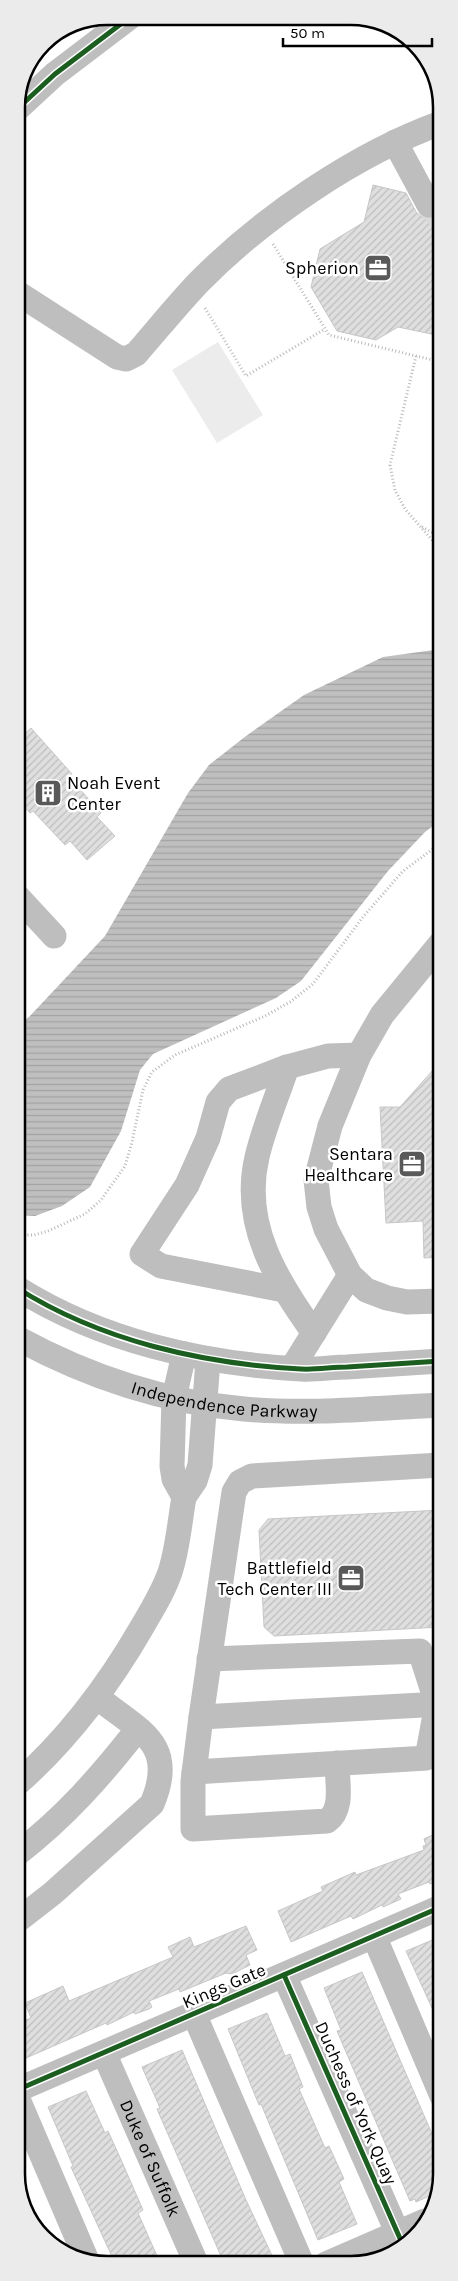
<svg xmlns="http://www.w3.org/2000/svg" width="458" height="2281" font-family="Karla,sans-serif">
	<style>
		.pitch { fill: #ececec }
		.water { fill: url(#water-rules) }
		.building { fill: url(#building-hatch); stroke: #c7c7c7 }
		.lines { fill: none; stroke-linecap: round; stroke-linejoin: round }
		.minor-tunnel { stroke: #d9d9d9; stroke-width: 25; stroke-dasharray: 25 12; stroke-linecap: butt }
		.path { stroke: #b9b9b9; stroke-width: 3; stroke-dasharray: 1 2.5; stroke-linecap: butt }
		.minor { stroke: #bebebe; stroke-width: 25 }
		.cycleway-casing { stroke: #fff; stroke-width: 8 }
		.cycleway { stroke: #1b5e20; stroke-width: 5 }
		.labels { text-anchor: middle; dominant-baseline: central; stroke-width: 5; stroke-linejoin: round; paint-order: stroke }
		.poi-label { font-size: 18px; fill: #000; stroke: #fff; text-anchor: end }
		.street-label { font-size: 18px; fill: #000; stroke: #fff }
		.rim { fill: none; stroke: #000; stroke-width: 2.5 }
	</style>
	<defs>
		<pattern id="water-rules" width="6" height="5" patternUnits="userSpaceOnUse" patternTransform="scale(1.25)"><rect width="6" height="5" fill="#bfbfbf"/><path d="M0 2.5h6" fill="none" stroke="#a2a2a2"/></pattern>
		<pattern id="building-hatch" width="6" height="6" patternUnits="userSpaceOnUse" patternTransform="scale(1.25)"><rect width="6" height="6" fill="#dfdfdf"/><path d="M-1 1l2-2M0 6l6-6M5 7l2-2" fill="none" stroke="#bebebe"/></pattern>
	</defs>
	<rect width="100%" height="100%" fill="#fff"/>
	<!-- pitch -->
	<path class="pitch" d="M218 342 263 415 217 443 172 370Z"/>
	<!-- water -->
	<path class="water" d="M441 649V820L425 832 388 871 301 981 276 998 153 1054 140 1070 121 1131 90 1187 62 1206 35 1216 17 1215V1026L29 1017 105 936 188 793 209 765 246 736 304 695 383 657Z"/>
	<!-- building -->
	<g class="building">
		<path d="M373 185 406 193 416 212 422 217 429 219 435 218 441 213V336L398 327 376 340 337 331 311 287 320 249 364 222Z"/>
		<path d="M31 728 72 774 70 778 101 813 97 817 115 836 87 860 70 841 65 845 33 811 30 813 17 798V741Z"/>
		<path d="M441 1061V1257L424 1258 423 1221 386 1223 380 1107H400Z"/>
		<path d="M441 1510V1627L274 1636 264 1627 259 1530 268 1519Z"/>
		<path d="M441 1831V1886L439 1880 430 1884 429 1882 398 1894 401 1899 383 1907 382 1905 353 1919 351 1916 291 1942 278 1911 323 1891 321 1887 355 1872 356 1875 424 1850 423 1846 426 1845 424 1839Z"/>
		<path d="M246 1926 257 1950 246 1955 250 1965 232 1974 226 1973 180 1992 179 1989 149 2001 152 2007 149 2009 135 2014 134 2012 107 2025 106 2023 17 2062V2024L31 2018 25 2003 63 1986 69 2001 173 1957 168 1947 190 1937 194 1947Z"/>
		<path d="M442 1936V2030L406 1951Z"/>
		<path d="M362 1972 442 2157V2180L436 2193 416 2202 415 2199 410 2201 397 2171 337 2031 341 2030 324 1988Z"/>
		<path d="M267 2013 285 2056 290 2054 303 2087 299 2089 325 2148 329 2146 344 2179 339 2182 357 2224 318 2240 261 2104 259 2105 228 2029Z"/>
		<path d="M182 2050 246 2200 276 2264 224 2263 157 2109 160 2108 142 2067Z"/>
		<path d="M86 2091 105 2133 108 2131 122 2162 143 2210 138 2213 157 2256 139 2263H115L71 2167 73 2166 48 2107Z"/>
	</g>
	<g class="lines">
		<!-- minor-tunnel -->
		<path class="minor-tunnel" d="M429 205 441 219"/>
		<!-- path -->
		<g class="path">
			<path d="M273 244 329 335 441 362"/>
			<path d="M205 308 246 376 325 329"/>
			<path d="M416 356 390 465 395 490 405 509 433 541 441 554"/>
			<path d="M422 527 441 537"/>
			<path d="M17 1235H34L48 1231 85 1214 101 1200 125 1166 132 1142 143 1090 152 1072 175 1055 265 1016 290 1002 313 984 363 917 403 871 441 843"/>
		</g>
		<!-- minor -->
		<g class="minor">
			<path d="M16 110 55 74 130 17"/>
			<path d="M395 142 429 205"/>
			<path d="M16 292 117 357 126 359 136 354C157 330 177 305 199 282 262 218 357 153 441 123"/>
			<path d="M17 896 54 936"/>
			<path d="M441 943 382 1015 359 1055 330 1126 316 1180 319 1207 326 1229 350 1275 366 1290 387 1298 407 1302 441 1301"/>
			<path d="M287 1067C277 1097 264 1127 257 1157 241 1225 277 1281 314 1333"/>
			<path d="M17 1288C101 1341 203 1364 301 1369 316 1370 332 1367 347 1367 378 1365 410 1363 441 1361"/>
			<path d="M284 1290 161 1266 142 1254 187 1185 208 1138 218 1102 229 1089 287 1067 328 1056 359 1055"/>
			<path id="s1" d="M17 1338C87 1376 164 1402 244 1409 309 1415 376 1408 441 1405"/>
			<path d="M184 1354 174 1398 172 1466 174 1479 184 1497 195 1481 200 1465 208 1360"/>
			<path d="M292 1368 350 1275"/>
			<path d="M441 1465 252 1476 240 1482 234 1492 201 1717 441 1704"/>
			<path d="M201 1717 193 1781V1829L327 1821C344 1809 337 1783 337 1763"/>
			<path d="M194 1772 427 1758 437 1704 420 1651 209 1659"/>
			<path d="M17 1784C68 1739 108 1686 142 1627 153 1608 165 1589 171 1569 178 1546 180 1520 184 1497"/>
			<path d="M17 1854C65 1817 100 1777 137 1730"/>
			<path d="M17 1921 53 1893 152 1804C178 1743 139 1731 97 1697"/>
			<path d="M374 1936 442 2096"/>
			<path d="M284 1975 402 2243"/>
			<path d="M194 2014 302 2264"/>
			<path id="s2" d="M104 2053 196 2263"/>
			<path d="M17 2090 441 1907"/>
			<path d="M17 2097 88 2263"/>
			<path d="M326 2264 425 2221"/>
		</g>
		<defs>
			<g id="cycleway">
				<path d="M16 110 55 74 130 17"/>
				<path d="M17 1288C101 1341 203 1364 301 1369 316 1370 332 1367 347 1367 378 1365 410 1363 441 1361"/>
				<path d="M284 1975 402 2243"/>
				<path d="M17 2090 441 1907"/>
			</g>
		</defs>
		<!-- cycleway casing -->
		<use href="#cycleway" class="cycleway-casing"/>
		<!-- cycleway -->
		<use href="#cycleway" class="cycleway"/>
	</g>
	<!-- icons -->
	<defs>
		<symbol id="office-square" viewBox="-11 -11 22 22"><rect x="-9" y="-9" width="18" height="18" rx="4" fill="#595959" stroke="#fff"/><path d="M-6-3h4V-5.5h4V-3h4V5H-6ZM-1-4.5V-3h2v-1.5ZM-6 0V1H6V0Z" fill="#fff"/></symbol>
		<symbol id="building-square" viewBox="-11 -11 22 22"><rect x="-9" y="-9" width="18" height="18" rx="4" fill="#595959" stroke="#fff"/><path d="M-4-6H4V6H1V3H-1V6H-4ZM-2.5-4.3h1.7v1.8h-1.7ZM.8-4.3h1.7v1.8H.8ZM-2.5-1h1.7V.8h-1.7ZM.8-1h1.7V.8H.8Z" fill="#fff"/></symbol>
	</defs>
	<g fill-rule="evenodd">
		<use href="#office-square" x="362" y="252" width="32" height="32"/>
		<use href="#building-square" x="32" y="777" width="32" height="32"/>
		<use href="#office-square" x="396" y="1148" width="32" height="32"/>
		<use href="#office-square" x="335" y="1562" width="32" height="32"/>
	</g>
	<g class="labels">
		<!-- poi labels -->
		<g class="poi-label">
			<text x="359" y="268">Spherion</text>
			<text x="67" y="783" text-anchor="start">Noah Event<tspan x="67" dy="21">Center</tspan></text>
			<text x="393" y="1154">Sentara<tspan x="393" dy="21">Healthcare</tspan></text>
			<text x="332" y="1568">Battlefield<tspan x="332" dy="21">Tech Center III</tspan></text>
		</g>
		<!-- street labels -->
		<g class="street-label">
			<text stroke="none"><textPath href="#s1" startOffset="219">Independence Parkway</textPath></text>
			<text transform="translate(224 1986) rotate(-23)">Kings Gate</text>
			<text transform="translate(356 2103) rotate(66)">Duchess of York Quay</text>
			<text stroke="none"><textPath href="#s2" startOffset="115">Duke of Suffolk</textPath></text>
		</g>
	</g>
	<!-- crop -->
	<path d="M0 0H458V2281H0ZM107 25H351A82 82 0 0 1 433 107V2174A82 82 0 0 1 351 2256H107A82 82 0 0 1 25 2174V107A82 82 0 0 1 107 25Z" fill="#ebebeb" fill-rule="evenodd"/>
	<path class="rim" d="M107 25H351A82 82 0 0 1 433 107V2174A82 82 0 0 1 351 2256H107A82 82 0 0 1 25 2174V107A82 82 0 0 1 107 25Z"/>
	<!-- scale -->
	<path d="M283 38v8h149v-8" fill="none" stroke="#000000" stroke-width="2.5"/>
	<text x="290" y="38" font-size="15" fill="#000000" stroke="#ffffff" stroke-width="4" paint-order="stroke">50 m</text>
</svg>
